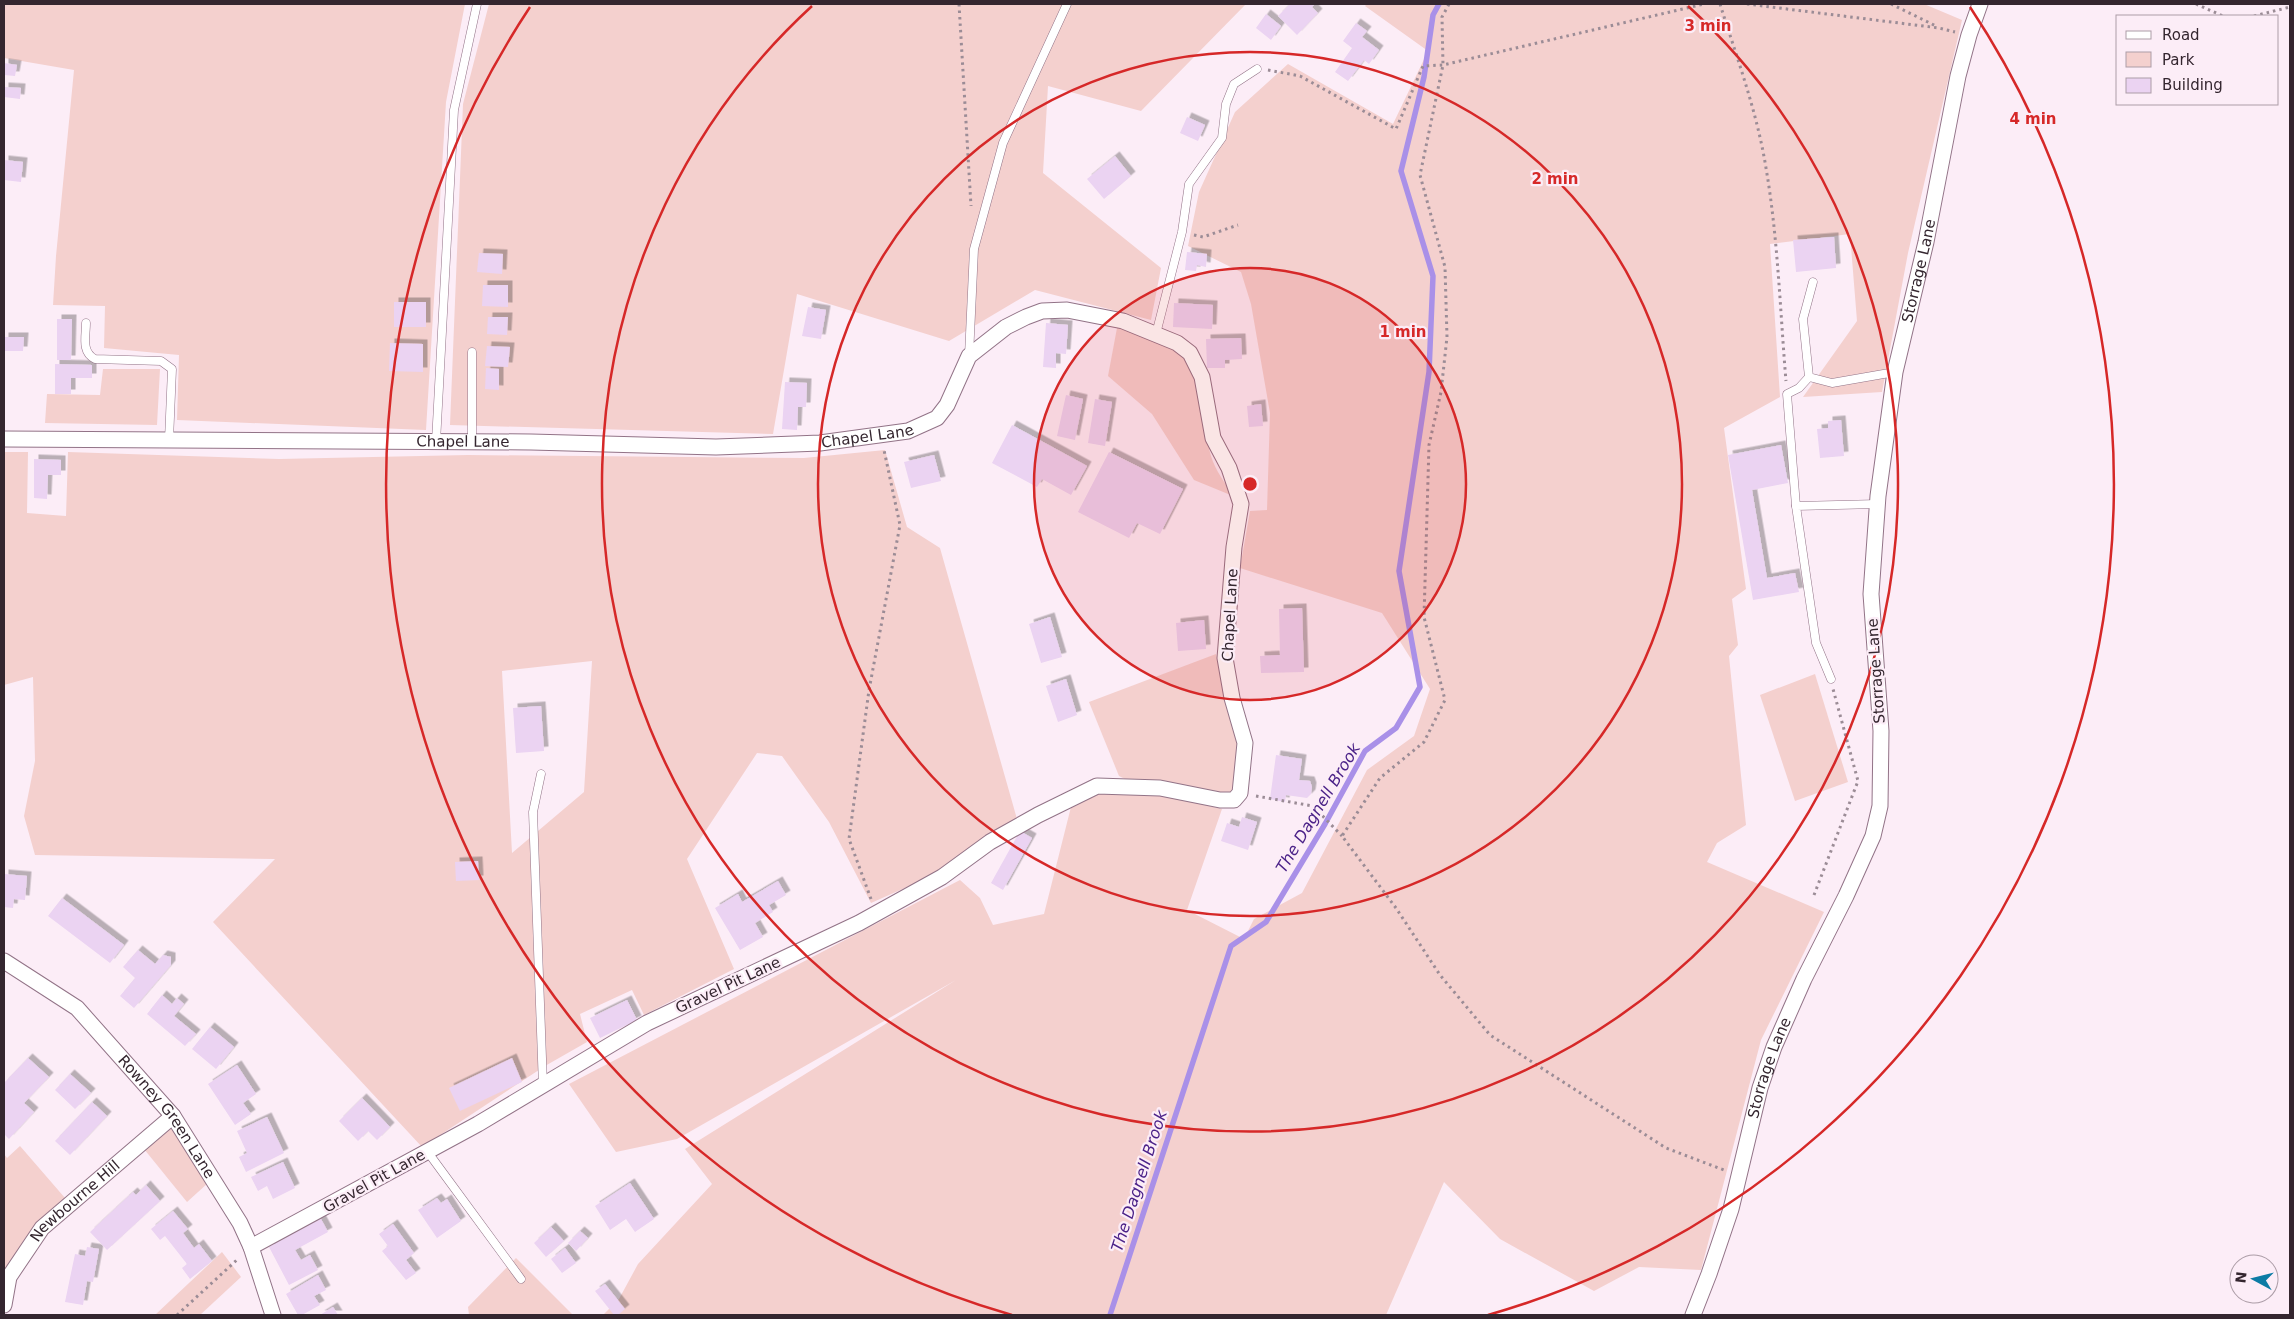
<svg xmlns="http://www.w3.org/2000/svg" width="2294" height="1319" font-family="'DejaVu Sans',sans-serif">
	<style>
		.green { fill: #f4d0ce; fill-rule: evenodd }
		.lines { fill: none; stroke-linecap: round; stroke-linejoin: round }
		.stream { stroke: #a990e8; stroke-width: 5.5 }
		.building { fill: #ebd3f2; filter: url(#shadow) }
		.service-casing { stroke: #927387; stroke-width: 9 }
		.minor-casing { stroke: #927387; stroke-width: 17 }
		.path { stroke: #9b8c96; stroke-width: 3; stroke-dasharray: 2.5 4; stroke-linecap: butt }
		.service { stroke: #fff; stroke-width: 8 }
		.minor { stroke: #fff; stroke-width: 15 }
		.ring { fill: none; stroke: #d62828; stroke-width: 2.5 }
		.labels { text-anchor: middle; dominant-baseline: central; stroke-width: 4.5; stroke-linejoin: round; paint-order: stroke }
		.street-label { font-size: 15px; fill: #34262f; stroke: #fcedf7 }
		.water-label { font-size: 16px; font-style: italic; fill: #4b2288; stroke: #fcedf7 }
		.centre { fill: #d62828; stroke: #fcedf7; stroke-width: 2.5 }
		.ring-label { font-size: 15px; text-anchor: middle; font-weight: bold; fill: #d62828; stroke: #fcedf7; stroke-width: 4.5; stroke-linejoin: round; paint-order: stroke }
	</style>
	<defs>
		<filter id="shadow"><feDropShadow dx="4.5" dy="-4.5" stdDeviation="0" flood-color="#0004"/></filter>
	</defs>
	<rect width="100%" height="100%" fill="#fcedf7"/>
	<!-- green -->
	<g class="green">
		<path d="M4 4H465L446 102 426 430 177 420 179 355 104 348 105 306 53 305 56 256 74 70 4 58Z"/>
		<path d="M489 4H1246L1141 111 1048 86 1043 173 1161 268 1151 320 1035 290 949 341 797 294 773 434 450 425 463 104Z"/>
		<path d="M1367 4H1924L1962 20 1908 253 1882 392 1803 397 1857 321 1850 234 1770 244 1780 397 1724 428 1746 589 1732 599 1738 645 1729 656 1746 825 1717 843 1707 862 1824 912 1761 1040 1701 1270 1639 1267 1594 1291 1500 1239 1444 1182 1386 1315H603L619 1299 638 1264 712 1184 685 1149 956 980 677 1139 616 1152 569 1084 960 880 980 898 993 925 1044 914 1072 803C1087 797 1104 791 1120 791 1155 791 1189 801 1222 809L1187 910 1244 939 1254 919 1302 893 1367 770 1414 736 1430 689 1382 613 1240 568 1250 511 1267 510 1270 413 1251 304 1241 272 1188 246 1199 192 1235 112 1288 64 1393 124 1428 51 1365 6Z"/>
		<path d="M1117 328C1139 334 1164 338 1182 353 1204 371 1203 429 1211 456 1215 470 1226 484 1233 496L1194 480 1152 414 1108 376Z"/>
		<path d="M103 369H160L157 425 45 423 47 394 100 395Z"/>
		<path d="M885 450 907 527 940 548 1017 819 925 879 871 903 829 822 782 756 757 753 687 859 734 969 644 1015 632 990 580 1014 587 1042 545 1066 422 1147 213 922 275 859 35 855 24 816 35 761 33 677 4 685V452H28L27 513 66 516 68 452 279 459 468 455 804 458ZM592 661 584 792 512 853 502 671Z"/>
		<path d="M1216 654 1238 740 1236 786 1230 793 1221 796 1127 780 1119 776 1089 702Z"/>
		<path d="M1815 674 1848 782 1795 801 1760 695Z"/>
		<path d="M172 1124 208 1183 187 1202 144 1149Z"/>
		<path d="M20 1146 65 1198 4 1272V1154L7 1158Z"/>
		<path d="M222 1252 241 1277 200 1315H155Z"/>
		<path d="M516 1258 573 1315H469L468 1307Z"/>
	</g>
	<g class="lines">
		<!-- stream -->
		<path class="stream" d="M1110 1315 1231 946 1266 922 1325 824 1365 751 1396 728 1420 687 1399 571 1429 372 1433 276 1401 171 1424 77 1433 15 1439 4"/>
	</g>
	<!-- building -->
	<g class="building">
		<path d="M1290 4H1315L1312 7 1318 13 1297 35 1278 16Z"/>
		<path d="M1266 14 1281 26 1271 40 1256 28Z"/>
		<path d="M1356 23 1367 31 1362 37 1379 50 1369 64 1364 60 1348 81 1335 72 1352 48 1343 41Z"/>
		<path d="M4 63 17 65 15 76 4 75Z"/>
		<path d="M4 87 21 88 20 99 4 97Z"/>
		<path d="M1187 117 1205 125 1198 141 1180 133Z"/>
		<path d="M1115 156 1131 176 1104 199 1087 179Z"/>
		<path d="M4 160 23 162 21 182 4 180Z"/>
		<path d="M1834 237 1836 268 1796 272 1793 240Z"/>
		<path d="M1187 252 1207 254 1206 267 1197 265 1196 271 1185 270Z"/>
		<path d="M479 253 503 254 502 274 477 272Z"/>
		<path d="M483 285H508V307L482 306Z"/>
		<rect x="394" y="302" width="32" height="25"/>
		<path d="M1174 303 1213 305 1212 329 1173 327Z"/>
		<path d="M808 307 826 310 821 339 802 336Z"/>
		<path d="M488 317H508L507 335 487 334Z"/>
		<path d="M57 319H72L71 360H57Z"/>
		<path d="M1046 323 1068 325 1066 354 1056 353V368L1043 367Z"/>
		<path d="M4 337H24L23 351H4Z"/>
		<path d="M1241 338 1242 359 1225 360V368H1207L1206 339Z"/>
		<path d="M390 343 423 344V372L389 371Z"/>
		<path d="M487 346 510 347 508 367 485 366Z"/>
		<path d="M55 364 92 365V378H71V394H55Z"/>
		<path d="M486 368 499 369V390L485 389Z"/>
		<path d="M785 382 807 383 806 407H798L797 430 782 429Z"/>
		<path d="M1066 395 1083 399 1075 440 1057 436Z"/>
		<path d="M1095 399 1112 402 1105 446 1088 443Z"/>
		<path d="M1261 404 1263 426 1249 427 1247 406Z"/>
		<path d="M1841 420 1844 456 1820 458 1817 429 1828 428V421Z"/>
		<path d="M1012 425 1087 466 1071 495 1042 479 1037 487 992 463Z"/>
		<path d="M1781 445 1788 483 1752 490 1767 578 1795 573 1799 592 1753 600 1728 455Z"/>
		<path d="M1109 452 1183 489 1160 534 1137 523 1129 538 1078 512Z"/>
		<path d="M934 455 941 481 911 488 904 462Z"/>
		<path d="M34 459 61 460V475H48L47 499 34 498Z"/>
		<path d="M1302 608 1304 672 1261 673 1260 656 1280 655 1279 609Z"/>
		<path d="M1050 617 1062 657 1041 663 1029 624Z"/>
		<path d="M1204 620 1206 649 1178 651 1176 623Z"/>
		<path d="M1066 679 1077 715 1058 722 1046 686Z"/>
		<path d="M541 706 544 751 516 753 513 708Z"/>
		<path d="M1276 755 1302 759 1299 780 1310 781 1312 787 1311 794 1307 798 1286 795 1285 802 1270 799Z"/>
		<path d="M1242 817 1257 822 1248 850 1221 841 1227 823 1239 827Z"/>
		<path d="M1020 831 1032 838 1003 890 991 883Z"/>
		<path d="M478 861 479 880 456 881 455 862Z"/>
		<path d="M4 874 27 876 25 900 14 899 13 908 4 907Z"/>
		<path d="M778 881 786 895 769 905 773 912 755 923 763 937 740 950 715 908 738 894 742 902Z"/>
		<path d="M62 898 124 945 110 963 48 916Z"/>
		<path d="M138 950 155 964 163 955 171 957V965L134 1008 120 996 135 978 123 967Z"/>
		<path d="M162 995 172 1004 177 998 184 1004 174 1016 196 1034 185 1046 147 1014Z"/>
		<path d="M627 1000 637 1020 600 1038 590 1018Z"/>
		<path d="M210 1027 234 1047 216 1069 192 1049Z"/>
		<path d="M28 1058 49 1077 24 1103 34 1112 9 1139 4 1134V1083Z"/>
		<path d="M512 1058 522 1082 460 1111 449 1088Z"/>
		<path d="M237 1065 256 1094 243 1103 251 1114 235 1125 208 1084Z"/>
		<path d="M70 1074 91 1093 75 1109 55 1090Z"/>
		<path d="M362 1098 390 1127 377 1140 368 1131 358 1141 339 1121Z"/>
		<path d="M92 1102 107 1116 70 1155 55 1141Z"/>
		<path d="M267 1117 284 1153 246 1172 239 1157 247 1153 237 1131Z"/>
		<path d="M283 1162 295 1188 273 1199 267 1186 258 1191 251 1177Z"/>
		<path d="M630 1183 654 1219 635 1232 626 1219 610 1230 595 1206Z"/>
		<path d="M146 1185 160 1201 107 1250 90 1232 133 1192 136 1195Z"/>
		<path d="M437 1198 441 1203 447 1199 461 1221 437 1238 418 1210Z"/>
		<path d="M173 1211 188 1229 183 1233 194 1248 199 1244 212 1261 190 1279 182 1268 187 1264 165 1236 160 1240 151 1229Z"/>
		<path d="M321 1219 328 1232 295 1250 301 1260 310 1255 318 1270 289 1285 269 1247Z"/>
		<path d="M393 1224 414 1253 406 1260 416 1273 406 1280 382 1251 388 1246 379 1234Z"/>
		<path d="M551 1227 564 1241 546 1257 534 1243Z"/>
		<path d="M580 1231 588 1238 576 1251 568 1243Z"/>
		<path d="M87 1247 99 1249 93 1282 87 1281 83 1305 65 1302 75 1254 85 1256Z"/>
		<path d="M565 1248 576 1263 562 1273 551 1259Z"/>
		<path d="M318 1275 326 1290 314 1296 320 1305 302 1315H298L286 1294Z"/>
		<path d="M605 1284 625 1309 618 1315H614L595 1291Z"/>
		<path d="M333 1307 338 1315H320Z"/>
	</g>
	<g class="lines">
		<defs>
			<g id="service">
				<path d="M1813 282 1803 319 1809 377 1832 383 1895 372"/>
				<path d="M86 323C86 336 81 352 95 359L161 361 172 369 169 440"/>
				<path d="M1156 334 1182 232 1189 184 1222 138 1226 104 1234 84 1257 69"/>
				<path d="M472 352V442"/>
				<path d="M969 356 974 249 1003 143 1067 4"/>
				<path d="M436 442 454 110 477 4"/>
				<path d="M1796 506 1787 394 1799 388 1809 377"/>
				<path d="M1831 679 1816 643 1796 506 1878 504"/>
				<path d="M541 774 533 812 543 1086"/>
				<path d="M427 1151 521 1279"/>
			</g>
			<g id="minor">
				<path id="s1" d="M4 439 531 442 716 447 820 443 908 431 937 418 947 405 969 356 1006 327 1026 317 1042 311 1067 310 1123 321 1177 343 1190 353 1202 377 1213 438 1229 468 1241 504 1234 547 1225 658 1232 698 1245 743 1240 793 1234 800H1220L1160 788 1097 786 1038 815 990 842 942 877 859 923 647 1023 478 1124 251 1247"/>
				<path id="s2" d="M4 961 77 1008 173 1116 240 1223 251 1247 273 1315"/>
				<path id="s3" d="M4 1305 9 1277 42 1228 173 1116"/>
				<path id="s4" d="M1693 1315 1709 1274 1731 1209 1760 1088 1774 1047 1804 979 1846 896 1873 836 1880 806 1881 731 1871 594 1878 496 1895 372 1926 242 1958 76 1969 35 1980 4"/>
			</g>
		</defs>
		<!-- service casing -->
		<use href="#service" class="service-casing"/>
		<!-- minor casing -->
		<use href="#minor" class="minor-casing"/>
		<!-- path -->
		<g class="path">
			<path d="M959 4 971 206"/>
			<path d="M1449 4 1442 17 1443 65 1420 175 1445 267 1447 337 1441 392 1429 445 1424 617 1445 700 1424 742 1380 778 1342 836 1396 908 1440 975 1490 1035 1666 1148 1724 1170"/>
			<path d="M1720 4C1737 58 1757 112 1766 168 1778 238 1780 310 1786 381"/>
			<path d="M1747 4 1939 28 1955 32"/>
			<path d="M1891 4 1936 26"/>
			<path d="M2196 4 2223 16"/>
			<path d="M2254 16 2290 7"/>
			<path d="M1268 70 1300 76 1396 129 1423 66 1443 65 1704 4"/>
			<path d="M1194 235 1203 237 1238 225"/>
			<path d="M1256 796 1313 806 1342 836"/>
			<path d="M1814 895 1858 781 1833 689"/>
			<path d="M871 899 849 839 869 690 900 525 884 450"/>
			<path d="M177 1315 239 1258"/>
		</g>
		<!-- service -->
		<use href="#service" class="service"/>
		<!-- minor -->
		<use href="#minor" class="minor"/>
	</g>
	<!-- distance rings -->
	<circle cx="1250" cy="484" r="216" fill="#d62828" fill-opacity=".12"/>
	<g class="ring">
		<circle cx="1250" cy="484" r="216"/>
		<circle cx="1250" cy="484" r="432"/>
		<path d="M1688 6A648 648 0 1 1 812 6"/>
		<path d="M1012 1315A864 864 0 0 1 530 7M1970 7A864 864 0 0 1 1488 1315"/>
	</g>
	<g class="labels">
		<!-- street labels -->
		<g class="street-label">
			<text stroke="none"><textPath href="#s4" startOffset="1084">Storrage Lane</textPath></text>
			<text stroke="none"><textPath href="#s1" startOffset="864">Chapel Lane</textPath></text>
			<text stroke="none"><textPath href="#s1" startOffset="459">Chapel Lane</textPath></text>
			<text transform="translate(1230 615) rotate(-87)">Chapel Lane</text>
			<text transform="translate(1876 671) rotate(-94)">Storrage Lane</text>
			<text transform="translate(728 985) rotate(-25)">Gravel Pit Lane</text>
			<text stroke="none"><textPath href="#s4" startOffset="259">Storrage Lane</textPath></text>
			<text stroke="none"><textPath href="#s2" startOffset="228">Rowney Green Lane</textPath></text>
			<text transform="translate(374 1181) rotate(-29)">Gravel Pit Lane</text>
			<text stroke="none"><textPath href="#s3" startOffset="130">Newbourne Hill</textPath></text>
		</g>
		<!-- water labels -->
		<g class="water-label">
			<text transform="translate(1318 808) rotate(-59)">The Dagnell Brook</text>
			<text transform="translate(1139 1181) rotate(-72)">The Dagnell Brook</text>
		</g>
	</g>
	<circle cx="1250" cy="484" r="8" class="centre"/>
	<g class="ring-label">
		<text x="1708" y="31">3 min</text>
		<text x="2033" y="124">4 min</text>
		<text x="1555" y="184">2 min</text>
		<text x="1403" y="337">1 min</text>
	</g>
	<!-- border -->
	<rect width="2294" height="1319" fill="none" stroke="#34262f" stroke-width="10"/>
	<!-- legend -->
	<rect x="2116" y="15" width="162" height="90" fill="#fcedf7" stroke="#ac9da7"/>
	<rect x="2126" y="31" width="25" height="8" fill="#ffffff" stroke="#ac9da7"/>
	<text x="2162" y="40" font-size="15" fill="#34262f">Road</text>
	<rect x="2126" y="52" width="25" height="15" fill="#f4d0ce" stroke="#ac9da7"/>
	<text x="2162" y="65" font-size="15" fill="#34262f">Park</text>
	<rect x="2126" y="78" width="25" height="15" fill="#ebd3f2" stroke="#ac9da7"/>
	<text x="2162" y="90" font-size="15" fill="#34262f">Building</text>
	<!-- north arrow -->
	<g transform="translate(2254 1279) rotate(277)"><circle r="24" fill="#fcedf7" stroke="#ac9da7"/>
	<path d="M0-4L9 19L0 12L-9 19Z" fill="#0c7ca5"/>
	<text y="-8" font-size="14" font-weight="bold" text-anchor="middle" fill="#34262f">N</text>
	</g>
</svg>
